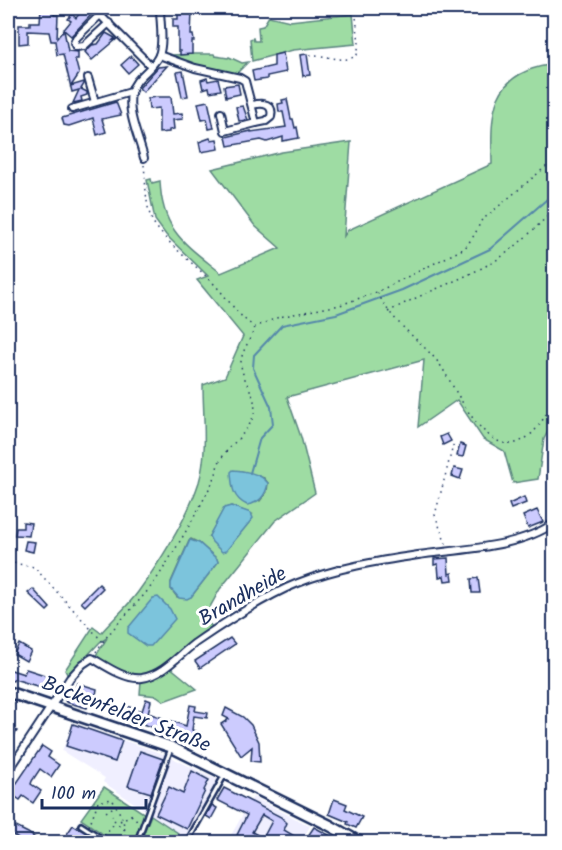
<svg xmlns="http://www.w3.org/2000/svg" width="562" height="850" font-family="Kalam,sans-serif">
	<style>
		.built { fill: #f0efff }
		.green { fill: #9edca3; stroke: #5c8680; stroke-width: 1.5; fill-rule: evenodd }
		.water { fill: #7bc4dc; stroke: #58a; stroke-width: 1.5 }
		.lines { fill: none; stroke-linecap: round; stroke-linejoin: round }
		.stream { stroke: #58a; stroke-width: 2 }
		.building { fill: #cccbfe; stroke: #1b2f5e; stroke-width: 1.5; fill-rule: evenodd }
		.service-casing { stroke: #1b2f5e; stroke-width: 8 }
		.minor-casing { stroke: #1b2f5e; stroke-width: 10 }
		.secondary-casing { stroke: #1b2f5e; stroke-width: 14 }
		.path { stroke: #1b2f5e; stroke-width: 1.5; stroke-dasharray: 1.5 4.5; stroke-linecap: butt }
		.service { stroke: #fff; stroke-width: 3 }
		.minor { stroke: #fff; stroke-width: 6 }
		.secondary { stroke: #fff; stroke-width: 9 }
		.path-bridge { stroke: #1b2f5e; stroke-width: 1.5; stroke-dasharray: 1.5 4.5; stroke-linecap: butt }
		.labels { text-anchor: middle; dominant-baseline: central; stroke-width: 6; stroke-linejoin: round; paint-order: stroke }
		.street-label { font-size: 21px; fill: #1b2f5e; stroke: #fff }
	</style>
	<rect width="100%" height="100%" fill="#fff"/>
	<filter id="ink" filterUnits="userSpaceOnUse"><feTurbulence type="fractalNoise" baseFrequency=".0167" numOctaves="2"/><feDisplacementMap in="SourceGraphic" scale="12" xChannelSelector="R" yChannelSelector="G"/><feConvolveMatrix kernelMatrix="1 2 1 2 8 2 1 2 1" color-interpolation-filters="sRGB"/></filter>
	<g filter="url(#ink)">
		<!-- built -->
		<g class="built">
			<path d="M73 723 166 755 218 780 186 838 103 782 105 778 62 751Z"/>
			<path d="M253 797 310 826 301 842H227Z"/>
		</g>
		<!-- green -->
		<g class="green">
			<path d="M353 14 356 44 293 50 252 61 250 39 253 38 254 41H259L258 27 263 26 269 16 290 21Z"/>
			<path d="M194 54H214L215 56 228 58 229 57 242 63 248 62 236 74 194 65 171 55Z"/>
			<path d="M549 65 552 69H554V420L544 439 538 479 513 483 504 451 483 439 457 400 418 427 424 360 287 397 301 437 315 493 275 521 220 589 204 618 214 629C195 643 166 672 143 676 127 679 108 665 95 657L107 638 100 642 68 676 65 670 93 627 101 633C113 619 128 606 138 592 161 560 187 519 199 482 208 452 203 416 203 385L225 377 243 336 197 280 208 276 166 235 155 220 147 180 151 179 152 183 160 181C162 231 185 244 221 273L280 248 255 226 212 169 282 152 351 142 344 236 348 230 492 164C491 115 489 74 549 65ZM241 471 264 478 268 483 267 492 260 501ZM231 506 252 514 209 536 225 508ZM191 539 199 543 217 559 218 562 191 597H177L171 589V582L189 541Z"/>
			<path d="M170 667 197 689 164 701 157 696 140 694 141 681Z"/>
			<path d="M104 787 145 814 133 842H115L81 819Z"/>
			<path d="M151 815 178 833 174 839 180 842H140Z"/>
		</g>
		<!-- water -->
		<g class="water">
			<path d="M233 470C245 471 260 473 268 483 266 495 260 503 247 505 232 498 232 486 231 472Z"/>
			<path d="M231 506 251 513 253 518 226 551 222 552 212 542 209 536 224 508Z"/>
			<path d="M190 540 199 543 217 559 218 562 191 597 187 599 179 598 171 589V583Z"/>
			<path d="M158 597 170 609 175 619 151 646H146L128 633V628L153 598Z"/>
		</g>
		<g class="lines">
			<!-- stream -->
			<path class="stream" d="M250 473 260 438 273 424 271 407 253 368 254 355 282 325 336 314 402 290 490 249 554 193"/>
		</g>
		<!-- building -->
		<g class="building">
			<path d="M41 8H55L54 15H58L57 38 71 21 68 19 72 14 76 18 84 8 92 14 71 36 64 30 68 51 78 52V59H75L79 74 71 86 84 82V84L81 89 87 92V95L81 97 82 101 73 103 79 90 72 92 63 54 57 55 55 41H51L49 32 28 31V43L19 44V25H30V22H40Z"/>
			<path d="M178 11 192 12 191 35H193L194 41H192V54L180 55V51H178V27H173V19H178Z"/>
			<path d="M106 33 115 38 113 40 117 39 92 60 85 52 92 45 98 44Z"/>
			<path d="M283 53 286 72 267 76V79L254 81 252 71 274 66V55Z"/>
			<path d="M307 54 310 75 303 76 300 55Z"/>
			<path d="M131 56 138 64 128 73 121 65Z"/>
			<path d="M167 66 143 92 139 88 158 67Z"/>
			<path d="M183 71 188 96 182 97 177 72Z"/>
			<path d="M207 78 208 81 218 79 221 90 210 92 209 87 203 89 201 80Z"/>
			<path d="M238 84 240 94 226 97 224 86Z"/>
			<path d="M158 97H171L173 114 182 113 183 119 173 120 174 129 169 130V132L159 133V108L149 109 148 98Z"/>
			<path d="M287 99 291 119H293L295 128 297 127 299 138 283 141V137L267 142 261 140 228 146 226 137 251 131V132L286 127 283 112H279L278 104 283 103 282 100Z"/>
			<path d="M208 101 214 128 209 129 207 119 202 120 198 103Z"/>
			<path d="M116 102 121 115 102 119 106 132 97 135 93 118 69 126 64 125 62 118Z"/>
			<path d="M243 106 248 120 239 121 236 107Z"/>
			<path d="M210 138 211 140 217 139 219 149 201 152 199 142Z"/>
			<path d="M447 434 451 441 443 445 440 437Z"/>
			<path d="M460 444 466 446 463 457 457 456Z"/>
			<path d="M454 468 463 470 460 479 452 476Z"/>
			<path d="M524 497 526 503 511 509 509 504Z"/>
			<path d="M537 510 543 522 528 528 523 516Z"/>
			<path d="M23 522 31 523 29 536 15 535 16 528H23Z"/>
			<path d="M26 541 35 542 33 552 24 550Z"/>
			<path d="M448 558 449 574 452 573 453 580 445 581 444 576 439 577 438 564 434 565V559Z"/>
			<path d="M478 578 480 593H472L471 579Z"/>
			<path d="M99 584 103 588 85 606 81 602Z"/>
			<path d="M33 589 50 608 47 611 28 593Z"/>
			<path d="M230 638 235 644 200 668 195 661Z"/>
			<path d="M19 644 31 651 26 661 14 654Z"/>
			<path d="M8 669 24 674 26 669 54 678 50 690 14 679 13 681 8 680Z"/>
			<path d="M77 683 97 689 96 695 91 693 87 708 66 702 64 699 69 689 75 690Z"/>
			<path d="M146 699 151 701 148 713 186 726 190 705 196 706 195 711 208 713 207 718 194 716 192 730 201 733 196 744 153 730 154 728 123 717 126 706 142 711Z"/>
			<path d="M226 708 243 717 251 725 259 742 260 762 251 761 252 747 241 756 221 724 229 719 223 716Z"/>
			<path d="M73 724 122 741 115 762 66 746Z"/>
			<path d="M8 725 17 731 8 745Z"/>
			<path d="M42 746 51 752 48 757 59 765 51 777 40 769 32 781 31 784 41 791 33 803 23 796 20 800 10 793Z"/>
			<path d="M140 751 163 759 151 793 128 786Z"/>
			<path d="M192 771 209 780 204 790 205 791 187 829 156 814 169 787 183 794Z"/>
			<path d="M224 788 281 817 287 823 284 830 304 842 314 827 329 835 325 843H236L239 836 237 835 247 815 217 800ZM262 815 272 821 263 838 252 832Z"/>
			<path d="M334 799 347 804 345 809 362 817 356 828 347 824 348 822 329 814Z"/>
			<path d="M212 805 217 808 211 819 206 816Z"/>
			<path d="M73 825 86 833 98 843H61Z"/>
			<path d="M14 826 28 833 42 843H24L10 833Z"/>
		</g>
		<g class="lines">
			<defs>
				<g id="service">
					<path d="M81 825 107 842"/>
					<path d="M137 842 171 748"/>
					<path d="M187 842 224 776"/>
					<path d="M337 842 342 834"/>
				</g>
				<g id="minor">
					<path d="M93 8 151 66"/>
					<path d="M101 14 76 38 74 43 76 47 84 46 109 23"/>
					<path d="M159 55 195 68 240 78 245 81 256 123 225 131 221 113"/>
					<path d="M88 78 95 102"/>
					<path d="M253 105C263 102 274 104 271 117L266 121 256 123"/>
					<path d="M72 109 131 92"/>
					<path d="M144 158C139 138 127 114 131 93 135 76 153 70 159 55 164 42 160 22 160 8"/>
					<path d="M8 772 70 678 83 664 92 658C106 666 125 680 142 678 163 675 179 655 195 643 224 623 265 596 298 583 335 568 378 561 418 555 460 549 519 548 554 523"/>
				</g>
				<path id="secondary" d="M8 692 171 747 329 825 359 842"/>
			</defs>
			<!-- service casing -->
			<use href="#service" class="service-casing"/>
			<!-- minor casing -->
			<use href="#minor" class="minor-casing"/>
			<!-- secondary casing -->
			<use href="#secondary" class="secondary-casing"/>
			<!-- path -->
			<g class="path">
				<path d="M310 55C326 54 344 65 357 55L359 43 355 8"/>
				<path d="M144 165C146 182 145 205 152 220 162 240 197 266 213 283 228 298 237 316 255 327L279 317 340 305 377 292 465 248 475 234 481 221 554 160"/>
				<path d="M378 293C391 322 418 338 438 362 455 384 486 466 526 438 539 430 546 413 554 401"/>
				<path d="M388 312C424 292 463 280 498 259 518 246 537 226 554 210"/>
				<path d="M446 544 435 515 454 442"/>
				<path d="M8 562 34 567 102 641"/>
				<path d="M96 652C114 623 141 603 160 574 175 550 193 520 206 495 209 488 214 481 216 474 217 470 217 465 220 461 229 444 246 436 253 417 260 397 243 384 241 365 240 352 251 340 255 327"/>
				<path d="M106 812 115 806"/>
				<path d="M112 815 114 820"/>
				<path d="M131 815 138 821 137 822"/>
				<path d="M120 821 134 813"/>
				<path d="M119 825 125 830"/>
				<path d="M89 826 98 802 112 799C121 815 127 824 124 842"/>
				<path d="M104 835 113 825"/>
			</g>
			<!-- service -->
			<use href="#service" class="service"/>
			<!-- minor -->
			<use href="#minor" class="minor"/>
			<!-- secondary -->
			<use href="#secondary" class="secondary"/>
			<!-- path-bridge -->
			<path class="path-bridge" d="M114 820 119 825"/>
		</g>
	</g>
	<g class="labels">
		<!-- street labels -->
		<g class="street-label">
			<text transform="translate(243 597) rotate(-30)">Brandheide</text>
			<text transform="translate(126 715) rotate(21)">Bockenfelder Straße</text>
		</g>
	</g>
	<!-- margin -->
	<rect width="562" height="850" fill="none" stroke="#fff" stroke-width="30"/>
	<rect x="15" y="15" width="532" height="820" fill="none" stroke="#1b2f5e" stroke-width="2" filter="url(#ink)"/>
	<!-- scale -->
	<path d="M42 799v9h104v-9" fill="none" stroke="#1b2f5e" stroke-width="3"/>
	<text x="51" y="799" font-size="18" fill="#1b2f5e" stroke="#ffffff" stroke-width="4.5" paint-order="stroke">100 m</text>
</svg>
